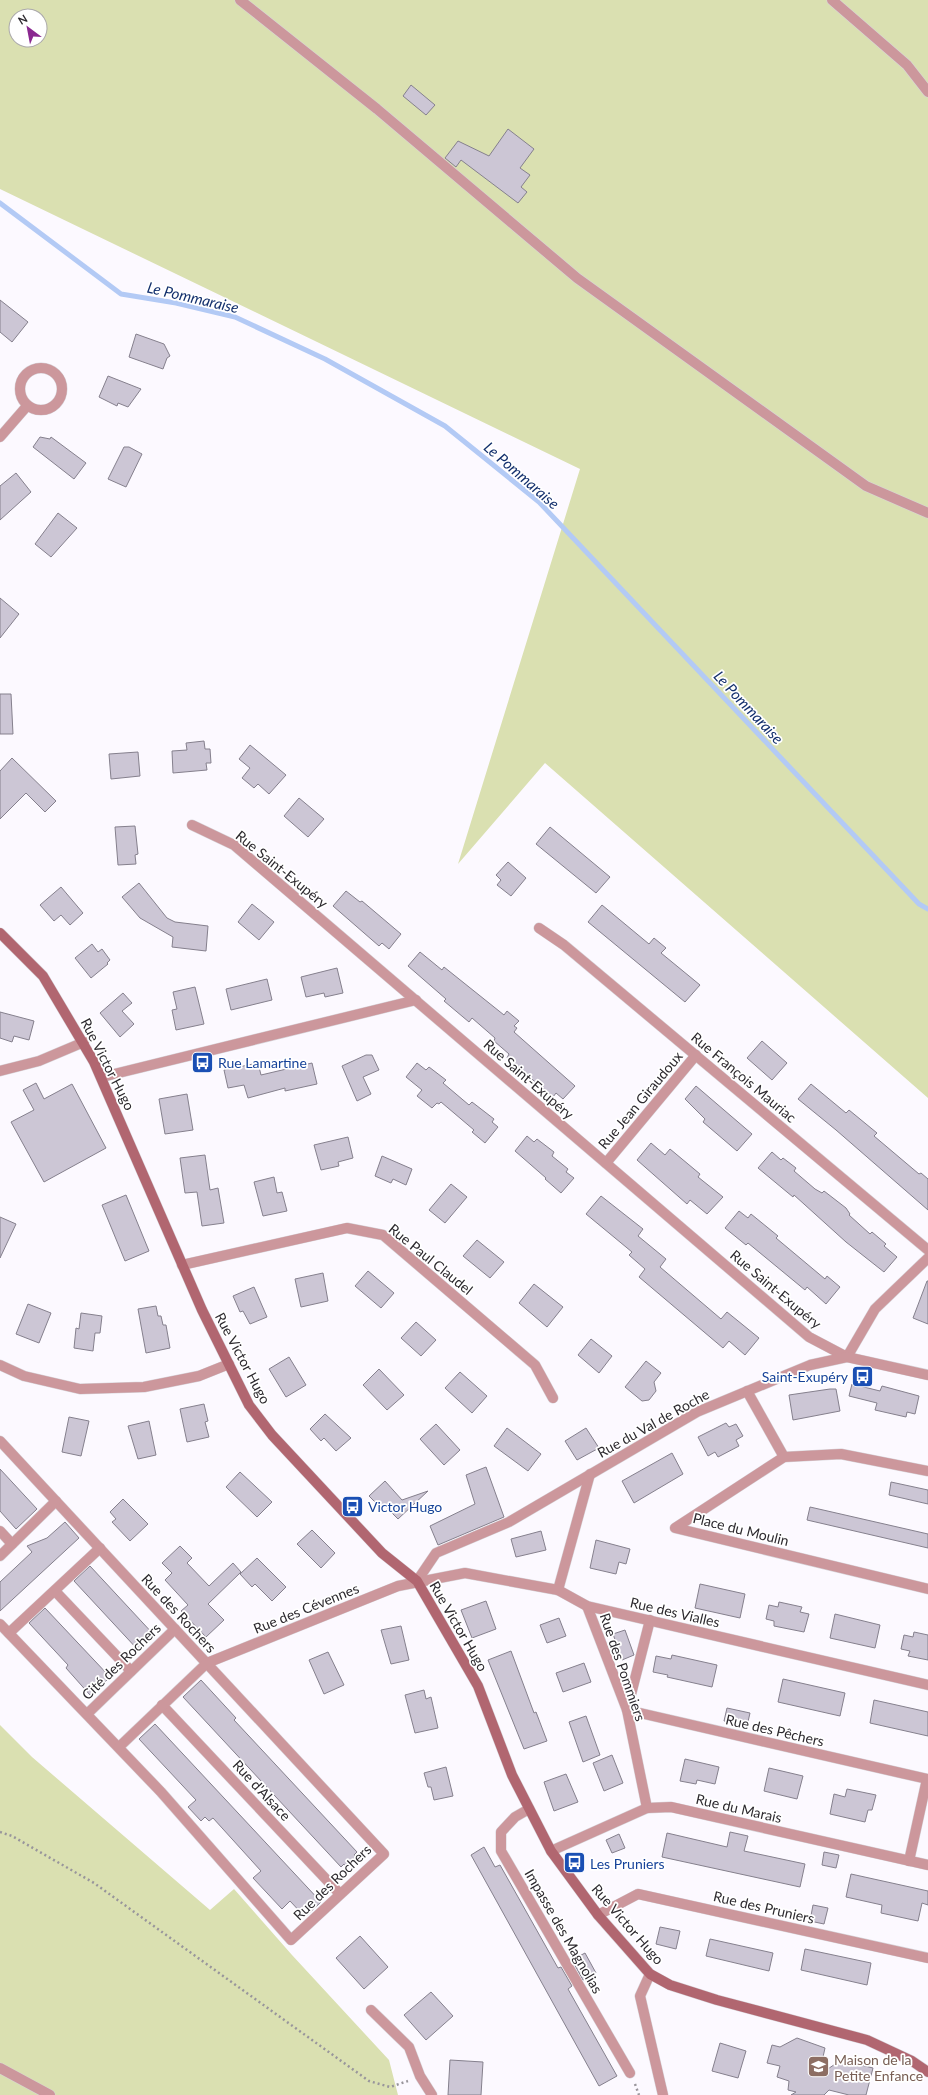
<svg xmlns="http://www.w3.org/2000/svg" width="928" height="2095" font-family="Lato,sans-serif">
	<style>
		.green { fill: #dae0b1; fill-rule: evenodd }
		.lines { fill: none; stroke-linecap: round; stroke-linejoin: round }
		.stream { stroke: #b3caf5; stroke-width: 5 }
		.building { fill: #ccc6d5; stroke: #85808d }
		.street-casing { stroke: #d7d4d9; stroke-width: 11 }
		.secondary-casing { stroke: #d7d4d9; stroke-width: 11 }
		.path { stroke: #98959b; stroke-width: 2.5; stroke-dasharray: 2 3; stroke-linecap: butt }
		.street { stroke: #cc979c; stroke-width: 10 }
		.secondary { stroke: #b16670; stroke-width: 10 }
		.labels { text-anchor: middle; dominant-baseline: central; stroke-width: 3.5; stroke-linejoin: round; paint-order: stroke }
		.street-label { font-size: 14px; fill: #2c292e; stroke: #fff }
		.transit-label { font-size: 14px; fill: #164399; stroke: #fff; text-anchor: start }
		.education-label { font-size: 14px; fill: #785e54; stroke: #fff; text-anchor: start }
		.water-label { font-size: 15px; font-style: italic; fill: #13306d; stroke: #fff }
	</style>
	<rect width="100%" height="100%" fill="#fcf9ff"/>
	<!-- green -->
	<g class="green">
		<path d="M0 0H928V1098L545 763 458 864 580 469 0 189ZM16 16H40V40H16Z"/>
		<path d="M0 1725 32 1757 210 1910 234 1889 292 1955 389 2060 398 2095H0Z"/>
	</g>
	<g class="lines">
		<!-- stream -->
		<path class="stream" d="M0 203 121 294 176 303 235 317 325 359 445 426 539 502 919 904 928 909"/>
	</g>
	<!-- building -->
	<g class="building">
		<path d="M411 85 435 105 426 115 403 96Z"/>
		<path d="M508 129 534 149 520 168 530 175 521 187 527 192 518 203 461 160 456 167 445 158 458 141 489 156Z"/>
		<path d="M0 300 28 322 12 342 0 332Z"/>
		<path d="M136 334 164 344 170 356 167 358 163 369 129 357Z"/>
		<path d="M108 376 141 389 128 407 118 403 117 406 99 397Z"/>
		<path d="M40 437 50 439 51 437 86 463 74 479 33 447Z"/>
		<path d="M124 447H129L142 454 126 487 108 479Z"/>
		<path d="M16 473 31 492 0 520V486Z"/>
		<path d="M58 513 77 528 51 557 35 544Z"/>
		<path d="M0 598 19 614 0 638Z"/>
		<path d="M0 694H11L13 734H0Z"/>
		<path d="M204 741 205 749H210L211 763H206L207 770 173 773 172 751 187 750 186 743Z"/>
		<path d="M250 745 286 775 269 794 258 784 254 788 242 778 250 768 239 759Z"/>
		<path d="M138 752 140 776 111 779 109 754Z"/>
		<path d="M12 758 56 801 45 812 26 793 0 819V771Z"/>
		<path d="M299 798 324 819 308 837 284 816Z"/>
		<path d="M135 826 138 854 135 855 136 864 118 865 115 827Z"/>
		<path d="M550 827 610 877 596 893 536 844Z"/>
		<path d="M508 862 526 878 511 896 497 885 501 880 496 875Z"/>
		<path d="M139 883 167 918 175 922 208 926 206 951 172 947 173 937 140 918 122 897Z"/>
		<path d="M61 887 83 913 70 925 61 915 54 921 40 905Z"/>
		<path d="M346 891 360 902 362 901 401 934 389 949 382 943 379 946 333 906Z"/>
		<path d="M252 904 274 922 259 940 238 922Z"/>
		<path d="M602 905 649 944 654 938 666 948 661 953 700 985 685 1002 588 922Z"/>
		<path d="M92 944 98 952 102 949 110 960 107 963 108 964 91 978 75 958Z"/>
		<path d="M420 952 442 970 444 967 504 1015 507 1011 519 1021 514 1026 517 1028 514 1032 575 1086 563 1099 556 1093 553 1097 507 1058 509 1054 494 1041 495 1038 472 1018 469 1022 444 1001 446 999 408 966Z"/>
		<path d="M337 968 343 993 325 997 324 993 306 997 301 977Z"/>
		<path d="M267 979 272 1000 231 1010 226 989Z"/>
		<path d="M195 987 204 1024 176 1030 172 1010 177 1009 173 992Z"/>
		<path d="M123 993 132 1003 122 1011 134 1024 120 1037 100 1013Z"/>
		<path d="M0 1012 34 1021 29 1040 14 1036 12 1042 0 1038Z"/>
		<path d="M762 1041 787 1063 772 1080 747 1058Z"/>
		<path d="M366 1055H372L379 1070 363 1077 371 1094 357 1101 342 1066Z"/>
		<path d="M258 1063 261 1075 312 1063 317 1084 285 1091V1088L248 1098 244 1085 228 1088 224 1070Z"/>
		<path d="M417 1063 426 1070 429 1067 446 1080 443 1083 469 1105 472 1102 494 1119 492 1122 498 1127 485 1143 472 1132 474 1130 441 1102 439 1104 437 1103 432 1108 417 1096 422 1090 406 1077Z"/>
		<path d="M36 1083 44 1099 72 1084 106 1148 44 1182 11 1122 34 1110 23 1090Z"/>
		<path d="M811 1084 846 1113 849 1110 877 1133 874 1136 919 1174 921 1173 928 1179V1210L836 1130 798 1099Z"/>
		<path d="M696 1086 752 1134 737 1151 703 1122 705 1119 685 1099Z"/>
		<path d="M187 1094 193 1130 165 1134 159 1099Z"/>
		<path d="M527 1136 534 1142 537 1139 554 1152 552 1156 568 1169 566 1172 574 1178 561 1193 545 1179 546 1178 515 1151Z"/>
		<path d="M348 1137 353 1158 338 1162 339 1166 321 1170 314 1145Z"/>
		<path d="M651 1143 665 1155 670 1149 700 1174 698 1177 723 1197 707 1214 690 1200 687 1204 637 1160Z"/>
		<path d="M772 1152 781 1160 783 1158 796 1168 794 1171 815 1189 822 1193 824 1191 846 1208 850 1214 849 1215 870 1234 872 1232 886 1244 884 1246 897 1257 884 1272 846 1242 794 1195 793 1197 758 1168Z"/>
		<path d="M205 1155 210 1190 218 1188 224 1223 202 1226 197 1192 185 1193 180 1158Z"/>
		<path d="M382 1156 412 1169 406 1185 393 1179 391 1183 375 1176Z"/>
		<path d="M274 1177 277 1193 282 1192 287 1211 263 1216 254 1182Z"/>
		<path d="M451 1184 467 1197 445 1223 429 1210Z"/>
		<path d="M126 1195 149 1251 125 1261 102 1205Z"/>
		<path d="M601 1196 643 1229 638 1236 666 1259 660 1267 721 1319 727 1312 759 1338 745 1355 729 1341 723 1348 639 1277 645 1269 629 1255 632 1252 586 1214Z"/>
		<path d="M739 1211 748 1218 751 1214 778 1236 776 1238 825 1279 827 1276 840 1287 826 1304 807 1287 805 1290 748 1243 746 1245 725 1228Z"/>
		<path d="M0 1217 16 1224 0 1258Z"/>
		<path d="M477 1240 504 1262 490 1278 463 1256Z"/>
		<path d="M368 1271 394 1293 381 1308 355 1286Z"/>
		<path d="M323 1273 328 1301 301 1307 295 1279Z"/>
		<path d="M927 1281H928V1324L913 1318Z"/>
		<path d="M534 1284 563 1307 547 1327 519 1303Z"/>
		<path d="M254 1287 267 1317 250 1324 243 1311 240 1312 233 1296Z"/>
		<path d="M28 1304 51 1313 39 1343 16 1334Z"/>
		<path d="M156 1306 158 1316H161L163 1325H166L170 1348 146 1353 138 1309Z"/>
		<path d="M81 1313 102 1316 100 1333H95L93 1351 74 1348 76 1328 79 1329Z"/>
		<path d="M416 1322 436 1340 421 1356 401 1338Z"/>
		<path d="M591 1339 612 1356 599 1373 578 1355Z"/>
		<path d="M289 1357 306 1385 286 1397 269 1369Z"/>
		<path d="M646 1361 661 1373 654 1382 656 1391 649 1400 642 1401 625 1387Z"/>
		<path d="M379 1369 404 1395 387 1410 363 1385Z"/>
		<path d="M460 1372 487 1396 472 1413 445 1388Z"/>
		<path d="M852 1384 880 1391 882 1386 919 1396 915 1414 907 1412 906 1417 875 1410 877 1403 849 1396Z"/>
		<path d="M830 1389H836L840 1411 793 1420 789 1395Z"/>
		<path d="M204 1404 208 1421 205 1422 209 1437 187 1442 180 1409Z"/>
		<path d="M325 1414 351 1438 336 1451 324 1438 321 1441 310 1429Z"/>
		<path d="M69 1417 89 1421 81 1456 62 1452Z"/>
		<path d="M149 1421 156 1455 138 1459 128 1426Z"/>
		<path d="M726 1423 729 1427 736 1424 743 1436 736 1440 739 1446 718 1457 715 1452 708 1456 698 1437Z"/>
		<path d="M436 1424 460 1450 444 1465 420 1439Z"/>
		<path d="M507 1428 541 1454 528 1471 494 1446Z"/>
		<path d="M586 1428 599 1448 577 1460 565 1441Z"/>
		<path d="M672 1453 683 1474 634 1503 622 1481Z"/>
		<path d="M486 1467 504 1517 438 1545 430 1526 475 1504 466 1475Z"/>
		<path d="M0 1469 37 1509 16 1529 0 1511Z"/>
		<path d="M240 1472 272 1502 257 1517 226 1487Z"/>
		<path d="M385 1481 402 1500 428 1491 398 1519 385 1506 382 1509 369 1496Z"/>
		<path d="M891 1482 928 1490V1504L889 1495Z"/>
		<path d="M123 1499 148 1524 130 1541 112 1522 116 1519 110 1512Z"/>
		<path d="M810 1507 928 1534V1548L807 1520Z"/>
		<path d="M65 1522 79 1538 0 1611V1582L32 1552 27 1546 47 1538Z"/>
		<path d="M312 1530 335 1553 321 1568 297 1544Z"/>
		<path d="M541 1531 546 1550 516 1557 511 1539Z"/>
		<path d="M596 1540 630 1549 626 1564 619 1562 616 1574 590 1568Z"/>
		<path d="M180 1546 192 1558 187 1563 209 1586 233 1563 241 1572 208 1604 224 1620 206 1637 181 1611 188 1605 165 1580 172 1573 162 1563Z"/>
		<path d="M257 1558 286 1587 272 1601 255 1584 252 1587 240 1574Z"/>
		<path d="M90 1566 155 1636 139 1651 74 1581Z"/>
		<path d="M700 1584 745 1594 740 1618 695 1608Z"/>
		<path d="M486 1601 496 1629 472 1638 461 1610Z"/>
		<path d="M779 1602 802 1607 800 1612 809 1614 804 1632 774 1626V1621L766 1619 769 1605 778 1607Z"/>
		<path d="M45 1608 110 1677 94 1693 90 1695 66 1668 68 1665 29 1623Z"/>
		<path d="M835 1614 880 1625 875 1648 830 1638Z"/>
		<path d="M559 1618 566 1636 547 1643 540 1625Z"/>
		<path d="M401 1626 409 1660 391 1664 381 1630Z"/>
		<path d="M625 1630 634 1655 622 1660 613 1634Z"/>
		<path d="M914 1632 928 1635V1660L908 1656 910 1651 901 1649 904 1635 913 1637Z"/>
		<path d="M511 1651 534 1713 536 1712 547 1741 524 1749 488 1660Z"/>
		<path d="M328 1652 344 1685 324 1694 309 1660Z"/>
		<path d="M672 1655 717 1665 712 1687 667 1677 668 1675 653 1672 656 1656 671 1659Z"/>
		<path d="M584 1663 591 1682 563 1692 556 1673Z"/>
		<path d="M783 1679 845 1693 840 1716 778 1702Z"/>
		<path d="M201 1680 236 1718 234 1720 357 1852 354 1855 357 1858 346 1867 344 1864 341 1867 183 1697Z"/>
		<path d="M424 1690 426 1699 431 1697 438 1728 415 1733 405 1695Z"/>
		<path d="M874 1700 928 1712V1736L870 1723Z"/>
		<path d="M727 1708 750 1713 747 1726 724 1721Z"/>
		<path d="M586 1716 600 1755 583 1762 569 1722Z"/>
		<path d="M155 1724 321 1902 305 1917 290 1901 282 1909 253 1878 261 1871 213 1818 209 1821 205 1817 201 1821 188 1807 196 1800 139 1739Z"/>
		<path d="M612 1755 623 1783 604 1791 593 1763Z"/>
		<path d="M685 1759 719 1767 715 1784 697 1780 696 1784 680 1781Z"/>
		<path d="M446 1767 453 1796 434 1800 431 1787H428L424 1773Z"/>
		<path d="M769 1768 803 1776 797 1799 764 1791Z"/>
		<path d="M566 1774 578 1802 554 1811 544 1782Z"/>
		<path d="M847 1789 876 1795 872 1810H868L865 1822 830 1814 834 1794 845 1797Z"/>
		<path d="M730 1832 748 1836 744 1851 805 1864 800 1887 662 1857 667 1833 727 1847Z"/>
		<path d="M619 1834 625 1848 612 1853 606 1840Z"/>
		<path d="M484 1847 495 1867 500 1865 558 1968 561 1967 572 1986 568 1989 617 2076 599 2086 471 1855Z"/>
		<path d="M824 1852 839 1855 836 1868 822 1865Z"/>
		<path d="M851 1874 928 1891V1905L922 1903 918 1921 881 1913 882 1905 846 1897Z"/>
		<path d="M813 1905 828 1908 824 1924 810 1921Z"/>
		<path d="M660 1927 680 1931 676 1949 656 1944Z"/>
		<path d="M360 1936 388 1967 364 1989 336 1958Z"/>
		<path d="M710 1939 773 1953 769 1971 706 1956Z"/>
		<path d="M805 1949 871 1963 867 1985 801 1970Z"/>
		<path d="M585 1953 596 1973 583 1980 572 1960Z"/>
		<path d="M431 1992 453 2016 426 2040 404 2015Z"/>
		<path d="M797 2038 825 2048 819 2075 844 2058 858 2061 857 2064 873 2068 866 2095H849L829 2090 824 2095H791L796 2092 788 2090 789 2081 777 2077 780 2066 767 2063 772 2045 780 2047Z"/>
		<path d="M720 2043 746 2051 738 2078 712 2071Z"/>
		<path d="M450 2060 483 2062 481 2095H448Z"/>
	</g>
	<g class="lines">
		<defs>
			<g id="street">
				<path d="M240 0 377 109 577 278 866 486 928 513"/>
				<path d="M832 0 907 65 928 92"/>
				<circle cx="41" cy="389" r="21"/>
				<path d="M0 437 27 406"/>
				<path d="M192 825 234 845 809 1337 847 1357"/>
				<path d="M539 928 564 945 928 1250"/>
				<path d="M0 1071 39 1061 84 1042"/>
				<path d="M102 1077 416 1000"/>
				<path d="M606 1163 696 1055"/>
				<path d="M182 1265 347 1228 383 1235 535 1365 553 1398"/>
				<path d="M847 1357 875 1309 928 1258"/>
				<path d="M0 1365 24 1376 80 1389 144 1387 199 1376 229 1364"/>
				<path d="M747 1391 784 1457"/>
				<path d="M0 1441 384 1854 291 1940 161 1792 0 1624"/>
				<path d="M928 1471 841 1454 784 1457 675 1528 928 1589"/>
				<path d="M0 1531 12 1544"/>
				<path d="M0 1556 56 1501"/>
				<path d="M417 1581 436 1553 509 1522 697 1412 810 1365 847 1357 928 1375"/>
				<path d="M558 1590 590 1474"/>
				<path d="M55 1591 131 1671"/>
				<path d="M587 1606 627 1710 647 1808"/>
				<path d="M650 1620 627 1710 927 1779 909 1861"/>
				<path d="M9 1633 100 1548"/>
				<path d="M162 1705 340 1894"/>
				<path d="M87 1714 175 1629"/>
				<path d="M119 1747 207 1663 398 1586 465 1573 558 1590 587 1606 928 1685"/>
				<path d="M529 1809 515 1817 501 1832V1851L630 2073"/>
				<path d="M551 1851 647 1808 671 1807 928 1865"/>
				<path d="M598 1915 638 1894 928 1958"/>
				<path d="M650 1974 640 1996 663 2095"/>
				<path d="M371 2010 409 2047 420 2076 432 2095"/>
				<path d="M0 2068 50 2095"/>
			</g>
			<path id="secondary" d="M0 933 43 976 94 1062 202 1310 249 1405 272 1435 382 1553 417 1581 478 1686 512 1775 551 1851 598 1915 650 1974 670 1985 717 2000 867 2040 912 2061 928 2072"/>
		</defs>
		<!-- street casing -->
		<use href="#street" class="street-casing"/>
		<!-- secondary casing -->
		<use href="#secondary" class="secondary-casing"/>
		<!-- path -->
		<g class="path">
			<path d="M0 1832 12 1836 94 1883 369 2081 390 2087 408 2081"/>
			<path d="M635 2084 639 2095"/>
		</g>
		<!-- street -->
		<use href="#street" class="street"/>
		<!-- secondary -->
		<use href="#secondary" class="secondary"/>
	</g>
	<!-- icons -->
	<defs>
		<symbol id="bus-square" viewBox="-11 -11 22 22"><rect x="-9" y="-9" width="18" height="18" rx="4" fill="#1a4fb4" stroke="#fff"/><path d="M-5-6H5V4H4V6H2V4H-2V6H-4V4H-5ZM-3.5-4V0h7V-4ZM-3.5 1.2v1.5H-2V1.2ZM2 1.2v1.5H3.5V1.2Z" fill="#fff"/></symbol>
		<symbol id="school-square" viewBox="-11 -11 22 22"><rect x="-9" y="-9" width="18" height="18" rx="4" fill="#8d6e63" stroke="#fff"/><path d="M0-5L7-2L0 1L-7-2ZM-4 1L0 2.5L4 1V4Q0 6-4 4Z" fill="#fff"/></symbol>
	</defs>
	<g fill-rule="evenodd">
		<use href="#bus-square" x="190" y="1050" width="25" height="25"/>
		<use href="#bus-square" x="850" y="1364" width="25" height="25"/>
		<use href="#bus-square" x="340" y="1494" width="25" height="25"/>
		<use href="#bus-square" x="562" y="1850" width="25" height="25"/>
		<use href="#school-square" x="806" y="2054" width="25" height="25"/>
	</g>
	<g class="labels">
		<!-- street labels -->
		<g class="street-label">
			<text transform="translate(282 869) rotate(39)">Rue Saint-Exupéry</text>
			<text transform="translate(108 1064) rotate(63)">Rue Victor Hugo</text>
			<text transform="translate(744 1077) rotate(40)">Rue François Mauriac</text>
			<text transform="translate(529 1079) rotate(41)">Rue Saint-Exupéry</text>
			<text transform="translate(640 1100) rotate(-50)">Rue Jean Giraudoux</text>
			<text transform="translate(431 1259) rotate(39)">Rue Paul Claudel</text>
			<text transform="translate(776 1289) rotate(40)">Rue Saint-Exupéry</text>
			<text transform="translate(243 1358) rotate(62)">Rue Victor Hugo</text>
			<text transform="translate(653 1423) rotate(-29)">Rue du Val de Roche</text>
			<text transform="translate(741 1529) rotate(14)">Place du Moulin</text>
			<text transform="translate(306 1608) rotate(-22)">Rue des Cévennes</text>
			<text transform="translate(675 1612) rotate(13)">Rue des Vialles</text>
			<text transform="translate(179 1613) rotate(47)">Rue des Rochers</text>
			<text transform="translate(459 1626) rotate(60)">Rue Victor Hugo</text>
			<text transform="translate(121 1661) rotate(-44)">Cité des Rochers</text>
			<text transform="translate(623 1667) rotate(71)">Rue des Pommiers</text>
			<text transform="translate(775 1730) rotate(13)">Rue des Pêchers</text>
			<text transform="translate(262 1790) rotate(47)">Rue d'Alsace</text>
			<text transform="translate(739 1808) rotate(13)">Rue du Marais</text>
			<text transform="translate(332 1882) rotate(-44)">Rue des Rochers</text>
			<text transform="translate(764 1907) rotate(13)">Rue des Pruniers</text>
			<text transform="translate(628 1924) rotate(49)">Rue Victor Hugo</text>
			<text transform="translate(564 1931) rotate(60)">Impasse des Magnolias</text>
		</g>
		<!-- transit labels -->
		<g class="transit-label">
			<text x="218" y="1062">Rue Lamartine</text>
			<text x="848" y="1376" text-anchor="end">Saint-Exupéry</text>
			<text x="368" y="1506">Victor Hugo</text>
			<text x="590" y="1863">Les Pruniers</text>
		</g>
		<!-- education labels -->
		<g class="education-label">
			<text x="834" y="2059">Maison de la<tspan x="834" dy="16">Petite Enfance</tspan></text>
		</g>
		<!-- water labels -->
		<g class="water-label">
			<text transform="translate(193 297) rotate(13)">Le Pommaraise</text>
			<text transform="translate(522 475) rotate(41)">Le Pommaraise</text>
			<text transform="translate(749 707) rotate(47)">Le Pommaraise</text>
		</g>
	</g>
	<!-- north arrow -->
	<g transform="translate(28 28) rotate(328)"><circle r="19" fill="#ffffff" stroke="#aba9ab"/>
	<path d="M0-3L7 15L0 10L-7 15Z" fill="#8a2890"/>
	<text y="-6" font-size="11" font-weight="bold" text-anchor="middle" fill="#2c292e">N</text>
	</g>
</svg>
